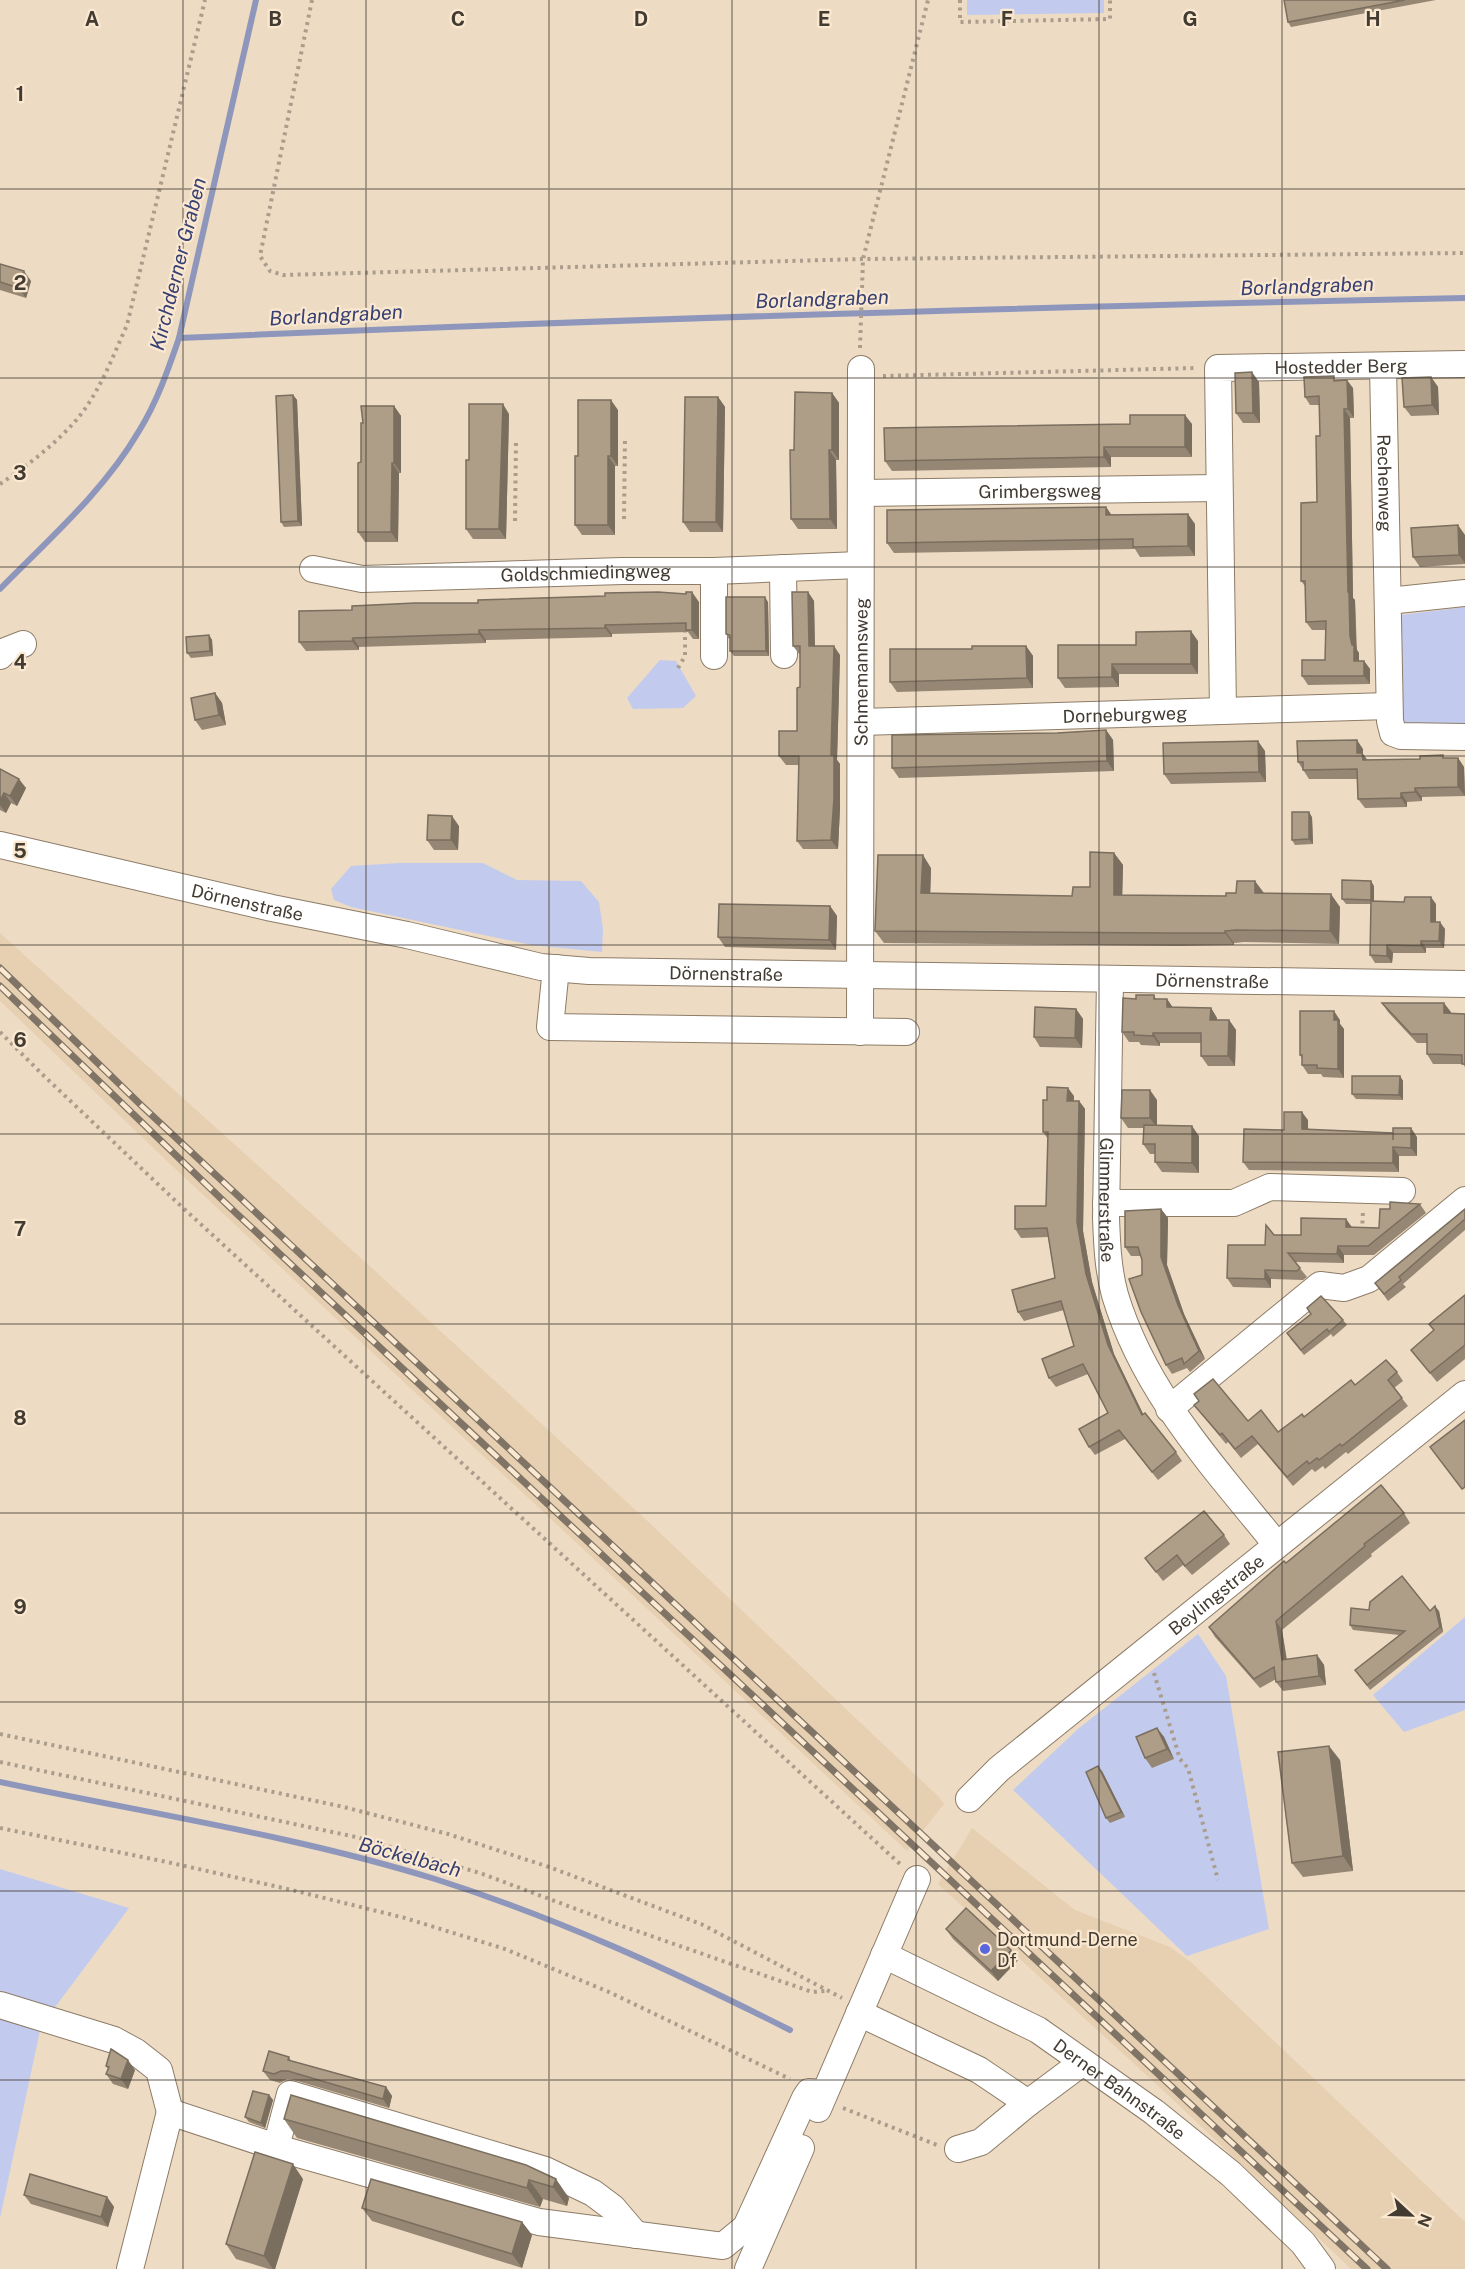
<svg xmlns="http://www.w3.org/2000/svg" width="1465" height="2269" font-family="'Public Sans',sans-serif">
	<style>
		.built { fill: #e7d0b2 }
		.green { fill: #c2cbee }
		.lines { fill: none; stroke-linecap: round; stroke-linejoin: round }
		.stream { stroke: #8e97bb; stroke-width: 6 }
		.minor-casing { stroke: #8d7c67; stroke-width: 28 }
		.path { stroke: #ab9d8c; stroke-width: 4; stroke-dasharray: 3 4.5; stroke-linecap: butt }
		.minor { stroke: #fff; stroke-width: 26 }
		.rail-casing { stroke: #7f7466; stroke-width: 7 }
		.rail { stroke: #fbe8d0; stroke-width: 4.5; stroke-dasharray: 14; stroke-linecap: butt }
		.wall { fill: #968774 }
		.shaded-wall { fill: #7a6e5e }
		.building { fill: #ae9d87; stroke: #7a6e5e; stroke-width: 1.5 }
		.grid { fill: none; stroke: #423b32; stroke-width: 1.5; stroke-opacity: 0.55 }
		.poi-dot { fill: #5967de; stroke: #fbe8d0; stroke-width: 2 }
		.labels { text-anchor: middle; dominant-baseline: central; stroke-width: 4.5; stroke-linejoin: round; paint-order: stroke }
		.street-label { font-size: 18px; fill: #423b32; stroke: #fbe8d0 }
		.poi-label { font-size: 18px; fill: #423b32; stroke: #fbe8d0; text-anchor: start }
		.water-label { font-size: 20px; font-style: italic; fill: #374072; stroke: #fbe8d0 }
		.grid-label { font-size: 20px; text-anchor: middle; font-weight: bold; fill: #423b32; stroke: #fbe8d0; stroke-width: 4.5; stroke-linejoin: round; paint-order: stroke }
	</style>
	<rect width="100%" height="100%" fill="#eddbc4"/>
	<!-- built -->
	<g class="built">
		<path d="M0 933 374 1270 640 1514 938 1796 944 1804 907 1851 170 1164 0 1001Z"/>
		<path d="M972 1828 1075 1910 1170 1947 1192 1963 1465 2222V2269H1351L1167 2094 938 1884Z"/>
	</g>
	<!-- green -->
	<g class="green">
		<path d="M967 0H1104V13L967 15Z"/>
		<path d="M1465 607V725L1402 727 1401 615Z"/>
		<path d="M660 660 676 661 696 696 683 708 633 709 627 698Z"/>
		<path d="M399 863H483L517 880 581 881 599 902 603 929 602 952 532 945 351 907 334 900 331 889 351 866Z"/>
		<path d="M1465 1617V1710L1404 1732 1373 1695Z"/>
		<path d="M1198 1634 1226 1676 1269 1929 1187 1956 1013 1790 1078 1729Z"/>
		<path d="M0 1869 129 1908 41 2026 0 2218Z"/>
	</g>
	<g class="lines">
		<!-- stream -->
		<g class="stream">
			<path d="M179 338C608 319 1036 307 1465 298"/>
			<path d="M0 589C49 539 104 491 139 431 157 402 168 370 179 338L256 0"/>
			<path d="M0 1782C145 1813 293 1835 435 1879 558 1918 675 1972 790 2030"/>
		</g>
		<defs>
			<g id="minor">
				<path id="s1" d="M1383 366 1390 721 1393 733 1401 736 1465 737"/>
				<path id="s2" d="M862 493 1219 488"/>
				<path d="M783 568 784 655"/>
				<path id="s3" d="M313 569 362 579 622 571H714L859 565"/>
				<path d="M1388 601 1465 593"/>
				<path d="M0 656 5 651 23 644"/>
				<path d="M714 656V571"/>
				<path id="s4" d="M1223 710 1218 368 1465 364"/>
				<path id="s5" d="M861 722 1389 706"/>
				<path id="s6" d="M0 845 272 908 407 935 541 967 589 971 1465 984"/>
				<path d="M556 968 550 1027 906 1032"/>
				<path id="s7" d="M1110 980 1106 1218C1107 1244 1108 1270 1115 1295 1144 1392 1214 1467 1276 1544"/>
				<path id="s8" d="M860 1032 861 369"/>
				<path d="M1106 1203H1234L1270 1187 1402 1191"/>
				<path d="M1169 1409 1320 1285 1344 1288 1369 1279 1465 1200"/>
				<path id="s9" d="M969 1799 999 1769 1465 1394"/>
				<path id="s10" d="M884 1955 1038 2030 1154 2112 1231 2174 1303 2243 1322 2269"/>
				<path d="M0 2005 114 2040 136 2052 159 2070 170 2112"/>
				<path d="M859 2013 979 2070 1028 2103"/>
				<path d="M818 2109 917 1879"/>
				<path d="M276 2147 290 2094 545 2170 593 2193 613 2208 636 2235"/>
				<path d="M958 2149 981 2142 1028 2103 1083 2062"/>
				<path d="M130 2269 170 2112 291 2152 539 2222 723 2246 746 2227 805 2098 809 2092 824 2093"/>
				<path d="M748 2269 801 2148"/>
			</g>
		</defs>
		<!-- minor casing -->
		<use href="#minor" class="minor-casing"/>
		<!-- path -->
		<g class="path">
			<path d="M312 0 260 256 270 271 283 275 863 259 1465 253"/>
			<path d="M960 0V22L1110 19V0"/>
			<path d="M860 348 863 259 928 0"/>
			<path d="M883 376 1197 368"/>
			<path d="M0 484C27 466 57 443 78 418 100 391 113 356 127 325L205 0"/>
			<path d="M624 519 625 437"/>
			<path d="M515 521 516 441"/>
			<path d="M678 668 685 656V629"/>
			<path d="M0 1032 42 1074 182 1207 900 1864"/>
			<path d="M1362 1231 1363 1211"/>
			<path d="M1154 1673 1180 1759 1188 1768 1218 1880"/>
			<path d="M0 1734 344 1807 448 1834 549 1867 701 1924 842 1998"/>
			<path d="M0 1762 356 1837 480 1873 608 1921 812 1992 826 1991"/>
			<path d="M0 1828 167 1862 292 1890 405 1918 505 1949 609 1992 790 2079"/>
			<path d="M843 2108 937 2145"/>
		</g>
		<!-- minor -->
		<use href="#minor" class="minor"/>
		<defs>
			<g id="rail">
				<path d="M0 968 143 1107 1387 2269"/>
				<path d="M0 986 237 1214 1367 2269"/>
			</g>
		</defs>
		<!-- rail casing -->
		<use href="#rail" class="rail-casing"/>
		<!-- rail -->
		<use href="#rail" class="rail"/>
	</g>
	<!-- wall -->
	<g class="wall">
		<path d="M1284 0H1436L1291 27 1288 22Z"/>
		<path d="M0 264 31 281 26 298 0 290Z"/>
		<path d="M1431 377 1438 387 1439 415 1411 416 1404 407Z"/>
		<path d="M1337 381 1353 388 1354 418H1350L1353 598 1355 600 1357 650 1359 653V661H1364L1370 669V684L1308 685 1302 676 1325 660 1326 630H1312L1306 622 1305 586 1301 581 1317 502 1320 436 1319 405H1310L1305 397Z"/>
		<path d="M1259 382 1260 423H1243L1236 413Z"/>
		<path d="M832 393 839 403V460H836L837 529H798L791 519 794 450Z"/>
		<path d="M293 395 297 400 302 526 284 527 281 522Z"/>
		<path d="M718 397 725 407 723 532H690L683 522Z"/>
		<path d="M394 406 401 416V473H399L398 542H365L358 532 363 423Z"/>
		<path d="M618 410V466H615V535H582L575 525 578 456Z"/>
		<path d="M509 414 506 539H473L466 529 469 460Z"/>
		<path d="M1192 424V457H1111V467L892 471 885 461Z"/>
		<path d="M1106 507 1111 515 1195 524V556L1140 557 1135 549 894 553 887 543Z"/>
		<path d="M1465 535V564L1420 567 1413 557Z"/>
		<path d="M808 592 814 601 815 646 840 655 837 760 840 764V808L838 849H803L797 841 799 765H786L779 756 797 731 800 687V655L793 646Z"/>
		<path d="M699 602V639H693L688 632 612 634V637L486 640V643L359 647V650L306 651 299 642 352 610Z"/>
		<path d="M768 602 769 656H734L730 651V639H729L726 634Z"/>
		<path d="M209 635 212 640 213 656 191 658 187 653Z"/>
		<path d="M1198 641V674H1119V687L1065 688 1058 678 1136 645Z"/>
		<path d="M1026 646 1033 656V688L897 692 890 682 972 649Z"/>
		<path d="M215 693 222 703 226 725 202 730 195 720Z"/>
		<path d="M1106 730 1113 740 1114 771 899 778 892 768 1057 733Z"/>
		<path d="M1363 749V754L1367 760 1458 758 1464 767 1465 796 1422 797V801L1407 802V807L1365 808 1358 799V779H1309L1298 762Z"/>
		<path d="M1265 751 1266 782 1171 784 1164 774Z"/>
		<path d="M0 769 26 788 17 806 11 803 6 813 0 810Z"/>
		<path d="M1312 817 1313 844 1295 845 1292 840Z"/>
		<path d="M459 826 458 850H434L427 840Z"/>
		<path d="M1114 853 1123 865 1122 895 1226 896 1264 893 1340 907 1339 944 1244 942 1234 943V945L1177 946 884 943 875 931 931 868 930 893 1072 896 1090 887Z"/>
		<path d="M1374 886V901L1436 904V922L1445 929 1444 948H1426V953H1393L1392 963H1375L1370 955 1371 904H1346L1342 899Z"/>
		<path d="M830 906 837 916 836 950 725 947 718 937Z"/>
		<path d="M1154 995 1156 999H1167L1172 1007 1211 1008 1217 1018V1020H1229L1236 1030 1235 1066H1208L1201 1056V1043H1160V1046L1141 1045 1139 1042H1129L1122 1032 1136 999Z"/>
		<path d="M1382 1003 1451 1013 1465 1014V1067L1463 1064H1433L1427 1054V1043H1417L1388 1012Z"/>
		<path d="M1076 1009 1083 1019 1082 1048 1040 1047 1034 1037Z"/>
		<path d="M1340 1020V1024L1344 1029V1078L1323 1077 1321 1074H1308L1302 1065V1058L1300 1055Z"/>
		<path d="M1400 1076 1403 1081V1100L1356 1099 1352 1094Z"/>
		<path d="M1074 1096V1101H1079L1085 1109 1083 1231 1092 1282 1114 1354 1143 1414 1176 1452 1182 1461 1158 1480 1125 1439 1095 1455 1089 1447 1108 1413 1088 1374 1056 1387 1049 1378 1074 1346 1064 1310 1024 1321 1018 1312 1055 1278 1048 1237 1021 1238 1015 1229 1046 1206 1048 1139 1043 1132 1047 1100Z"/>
		<path d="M1157 1100V1125L1199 1136V1173L1162 1172 1155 1162V1154H1150L1143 1144 1144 1128H1128L1121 1118Z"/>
		<path d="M1308 1120V1130L1417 1137V1156H1399V1172L1249 1170 1243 1162 1284 1130Z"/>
		<path d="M1420 1204 1426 1213 1374 1255H1344V1263L1295 1262 1307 1277 1303 1280 1271 1279V1288L1233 1287 1227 1278 1265 1245 1301 1235 1346 1219 1352 1227 1379 1228 1390 1209Z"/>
		<path d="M1161 1209 1168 1218 1167 1265 1184 1314 1205 1359 1190 1372 1187 1368 1172 1374 1166 1365 1142 1275V1260L1141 1256H1131L1125 1247Z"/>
		<path d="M1465 1209V1230L1403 1284 1406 1287 1388 1301 1375 1283Z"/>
		<path d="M1465 1295V1359L1437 1382 1411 1350 1434 1331 1429 1324Z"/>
		<path d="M1343 1320 1347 1325 1333 1337 1331 1334 1304 1355 1290 1338Z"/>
		<path d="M1397 1372 1403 1381 1394 1388 1408 1406 1348 1454 1346 1452 1325 1469 1323 1466 1315 1472 1312 1469 1293 1486 1258 1444 1241 1458 1228 1442 1226 1444 1194 1405 1199 1401 1194 1394 1248 1421 1278 1432 1355 1385Z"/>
		<path d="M1404 1513 1410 1523 1371 1554 1372 1556 1282 1630 1287 1660 1317 1655 1324 1665 1326 1685 1283 1691 1276 1682V1679L1260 1688 1215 1637 1209 1627 1286 1563Z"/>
		<path d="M1224 1535 1230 1544 1192 1575 1183 1565 1163 1581 1145 1558Z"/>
		<path d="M1369 1610 1439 1611 1443 1632 1370 1690 1355 1670 1399 1635 1353 1630 1350 1625Z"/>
		<path d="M1157 1728 1164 1737 1174 1759 1152 1768 1145 1758Z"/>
		<path d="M1340 1760 1353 1871 1303 1877 1292 1863Z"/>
		<path d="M1102 1771 1125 1817 1110 1823 1106 1818Z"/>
		<path d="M946 1929 1018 1960 998 1981 953 1939Z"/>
		<path d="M289 2057 291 2061 386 2087 392 2096 389 2108 294 2080 287 2079 280 2083 270 2080 263 2071Z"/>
		<path d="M106 2066 135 2070 128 2089 113 2084 106 2074 108 2069Z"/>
		<path d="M269 2095 273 2100 265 2128 249 2122 245 2117Z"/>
		<path d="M284 2119 526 2165 569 2198 567 2206 543 2199 540 2207 297 2138Z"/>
		<path d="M303 2179 275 2269H269L236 2259 226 2244Z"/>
		<path d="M24 2195 107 2197 114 2207 108 2227 31 2204Z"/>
		<path d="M362 2208 522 2222 532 2235 522 2268 372 2221Z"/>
	</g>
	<!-- shaded-wall -->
	<g class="shaded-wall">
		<path d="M24 271 31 281 26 298 19 288Z"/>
		<path d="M1252 372 1259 382 1260 423 1253 413Z"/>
		<path d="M1431 377 1438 387 1439 415 1432 405Z"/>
		<path d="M1347 380 1353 388 1354 418 1348 409Z"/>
		<path d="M832 393 839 403V460L832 450Z"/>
		<path d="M293 395 297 400 302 526 298 521Z"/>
		<path d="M718 397 725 407 723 532 716 522Z"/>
		<path d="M611 400 618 410V466L611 456Z"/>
		<path d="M503 404 509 414 506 539 499 529Z"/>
		<path d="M394 406 401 416V473L394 463Z"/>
		<path d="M1344 409 1350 418 1353 598 1355 600 1356 644 1357 650 1359 653V669L1354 661 1350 636 1348 592Z"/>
		<path d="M1185 415 1192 424V457L1185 447Z"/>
		<path d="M1104 447 1111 457V467L1104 457Z"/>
		<path d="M829 450 836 460 837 529 830 519Z"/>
		<path d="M608 456 615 466V535L608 525Z"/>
		<path d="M392 463 399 473 398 542 391 532Z"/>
		<path d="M1106 507 1113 517 1106 515Z"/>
		<path d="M1188 514 1195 524V556L1188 546Z"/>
		<path d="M1458 525 1465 535V563L1459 555Z"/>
		<path d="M692 592 699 602V639L692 630Z"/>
		<path d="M808 592 814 601 815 655 809 646Z"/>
		<path d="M765 597 768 602 769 656 766 651Z"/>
		<path d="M605 625 612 634V637L605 628Z"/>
		<path d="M479 630 486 640V643L479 634Z"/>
		<path d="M1191 631 1198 641V674L1191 664Z"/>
		<path d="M209 635 212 640 213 656 210 651Z"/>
		<path d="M353 638 359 647V650L352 641Z"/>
		<path d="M834 646 840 655 837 760 840 764V808L838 849 831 840V755Z"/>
		<path d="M1026 646 1033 656V688L1027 678Z"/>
		<path d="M1364 661 1370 669V684L1364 676Z"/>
		<path d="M1112 664 1119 674V687L1112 677Z"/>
		<path d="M215 693 222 703 226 725 219 715Z"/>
		<path d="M1106 730 1113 740 1114 771 1107 761Z"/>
		<path d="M1357 740 1363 749V754L1369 762V769L1357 753Z"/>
		<path d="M1258 741 1265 751 1266 782 1259 772Z"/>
		<path d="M1458 758 1464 767 1465 796 1458 787Z"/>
		<path d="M19 779 26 788 17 806 10 796Z"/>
		<path d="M1415 788 1422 797V801L1415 792Z"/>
		<path d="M4 793 11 803 6 813 0 805V801Z"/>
		<path d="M1401 793 1407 802V807L1401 798Z"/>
		<path d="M1309 812 1312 817 1313 844 1309 839Z"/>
		<path d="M452 816 459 826 458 850 451 840Z"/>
		<path d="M1114 853 1123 865 1122 908 1114 895Z"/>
		<path d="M923 855 931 868 930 905 921 893Z"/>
		<path d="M1255 881 1264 893H1255Z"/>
		<path d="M1371 881 1374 886V904L1371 900Z"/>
		<path d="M1331 894 1340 907 1339 944 1330 931Z"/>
		<path d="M1431 897 1436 904V929L1431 922Z"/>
		<path d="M830 906 837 916 836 950 829 940Z"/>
		<path d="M1440 922 1445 929 1444 948 1439 941Z"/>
		<path d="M1225 931 1234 943V945L1225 933Z"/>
		<path d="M1421 941 1426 948V953L1421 946Z"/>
		<path d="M1387 945 1393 953 1392 963 1387 956Z"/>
		<path d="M1167 999 1174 1009 1167 1007Z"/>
		<path d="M1444 1003 1451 1012V1022L1444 1013Z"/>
		<path d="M1211 1008 1217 1018V1030L1210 1020Z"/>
		<path d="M1076 1009 1083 1019 1082 1048 1075 1038Z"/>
		<path d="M1334 1011 1340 1020V1024L1344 1029V1078L1338 1069 1334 1020Z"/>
		<path d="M1229 1020 1236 1030 1235 1066 1228 1056Z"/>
		<path d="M1153 1033 1160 1043V1046L1153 1036Z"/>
		<path d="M1400 1076 1403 1081V1100L1399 1095Z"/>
		<path d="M1068 1088 1074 1096 1073 1109 1067 1101Z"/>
		<path d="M1150 1090 1157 1100V1128L1150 1118Z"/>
		<path d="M1079 1101 1085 1109 1083 1231 1092 1282 1114 1354 1148 1424 1142 1415 1108 1345 1086 1274 1077 1222Z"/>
		<path d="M1302 1112 1308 1120V1138L1302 1129Z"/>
		<path d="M1192 1126 1199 1136V1173L1192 1163Z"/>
		<path d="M1411 1128 1417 1137V1156L1411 1148Z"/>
		<path d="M1393 1147 1399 1156V1172L1393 1163Z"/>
		<path d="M1161 1209 1168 1218 1167 1265 1184 1314 1205 1359 1199 1351 1178 1305 1161 1257Z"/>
		<path d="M1346 1219 1352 1228 1346 1227Z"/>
		<path d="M1338 1246 1344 1255V1263L1337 1254Z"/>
		<path d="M1265 1270 1271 1279V1288L1265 1279Z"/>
		<path d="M1435 1606 1439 1611 1443 1632 1440 1627Z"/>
		<path d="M1276 1621 1282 1630 1288 1670 1282 1660Z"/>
		<path d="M1317 1655 1324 1665 1326 1685 1319 1676Z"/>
		<path d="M1157 1728 1164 1737 1174 1759 1167 1749Z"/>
		<path d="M1329 1746 1340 1760 1353 1871 1343 1856Z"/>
		<path d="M1098 1766 1102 1771 1125 1817 1121 1812Z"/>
		<path d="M1011 1950 1018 1960 998 1981 991 1971Z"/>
		<path d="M128 2060 135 2070 128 2089 121 2079Z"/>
		<path d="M386 2087 392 2096 389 2108 383 2099Z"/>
		<path d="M269 2095 273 2100 265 2128 261 2123Z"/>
		<path d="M293 2164 303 2179 275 2269H273L264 2256Z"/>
		<path d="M556 2179 569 2198 567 2206 553 2187Z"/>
		<path d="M529 2180 543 2199 540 2207 527 2188Z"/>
		<path d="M107 2197 114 2207 108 2227 101 2217Z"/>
		<path d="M522 2222 532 2235 522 2268 512 2254Z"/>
	</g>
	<!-- building -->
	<g class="building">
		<path d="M1284 0H1405L1288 22Z"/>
		<path d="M0 264 24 271 19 288 0 282Z"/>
		<path d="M1252 372 1253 413H1236L1235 373Z"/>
		<path d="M1334 376V381L1347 380 1348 409H1344L1348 592H1349L1350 636 1352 645H1354V661H1364V676H1302V660H1325L1326 621 1306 622 1305 581H1301V503L1317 502 1316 436H1320L1319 396 1305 397 1304 377Z"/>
		<path d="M1431 377 1432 405 1404 407 1402 378Z"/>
		<path d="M795 392 832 393V450H829L830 519H791L790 450H794Z"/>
		<path d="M293 395 298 521 281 522 276 396Z"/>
		<path d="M685 397H718L716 522H683Z"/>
		<path d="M578 400H611V456H608V525H575V456H578Z"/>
		<path d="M469 404H503L499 529H466V460H469Z"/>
		<path d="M361 406H394V463H392L391 532H358V463L361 462V423H363Z"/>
		<path d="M1130 415H1185V447H1104V457L885 461 884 428 1130 424Z"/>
		<path d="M1106 507V515L1188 514V546L1133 547V539L887 543V510Z"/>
		<path d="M1458 525 1459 555 1413 557 1411 528Z"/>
		<path d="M658 592 686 594V592H692V630H686V623L605 625V628L479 630V634L353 638 352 641 299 642V611L352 610V606L415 603H478V600L605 596V593Z"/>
		<path d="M792 592H808L809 646H834L831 755H834V799L831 840 797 841 799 756H779V731H797V688L800 687V646H793Z"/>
		<path d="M726 597H765L766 651H730V635L726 634Z"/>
		<path d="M1191 631V664H1112V677L1058 678V645H1136V632Z"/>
		<path d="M209 635 210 651 187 653 186 637Z"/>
		<path d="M972 646H1026L1027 678 890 682V649H972Z"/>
		<path d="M215 693 219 715 195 720 191 698Z"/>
		<path d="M1106 730 1107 761 892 768V735L1057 733Z"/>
		<path d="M1357 740V753H1362L1363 760 1420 759V756L1443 755V758H1458V787L1415 788V792L1401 793V798L1358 799 1357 769 1303 770V762H1298L1297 741Z"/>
		<path d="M1258 741 1259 772 1164 774 1163 743Z"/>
		<path d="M0 769 19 779 10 796 4 793 0 801Z"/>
		<path d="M1292 812H1309V839L1292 840Z"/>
		<path d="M428 815 452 816 451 840H427Z"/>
		<path d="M1090 852 1114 853V895L1226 896V893H1236L1237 881H1255V893L1331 894 1330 931 1236 930 1225 931V933H1168L875 931 878 855H923L921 893 1072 896 1073 887H1090Z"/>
		<path d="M1342 880 1371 881V900L1342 899Z"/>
		<path d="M1405 897H1431V922H1440L1439 941H1421V946L1387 945V956L1370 955 1371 901 1404 902Z"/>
		<path d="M719 904 830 906 829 940 718 937Z"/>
		<path d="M1136 995H1154V999H1167V1007L1211 1008 1210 1020H1229L1228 1056H1201V1033H1153V1036L1134 1035V1032H1122L1123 998 1136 999Z"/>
		<path d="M1382 1003H1444V1013L1465 1014V1064H1462V1055L1427 1054V1034H1411Z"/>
		<path d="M1035 1007 1076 1009 1075 1038 1034 1037Z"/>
		<path d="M1300 1011H1334V1020H1338V1069L1317 1068V1065H1302V1055H1300Z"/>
		<path d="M1352 1076H1400L1399 1095 1352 1094Z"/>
		<path d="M1047 1087 1068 1088 1067 1101H1079L1077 1222 1086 1274 1108 1345 1142 1415 1145 1413 1176 1452 1152 1472 1119 1430 1089 1447 1079 1429 1108 1413 1083 1364 1049 1378 1042 1359 1074 1346 1061 1301 1018 1312 1012 1290 1055 1278 1047 1228 1015 1229V1206H1046L1048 1132H1043V1100H1047Z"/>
		<path d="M1122 1090H1150V1118H1121Z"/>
		<path d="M1284 1112H1302V1129L1393 1133V1140V1128H1411V1148L1393 1147V1163L1243 1162 1244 1129 1284 1130Z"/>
		<path d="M1144 1125 1192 1126V1163L1155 1162V1144H1143Z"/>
		<path d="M1390 1202 1420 1204 1368 1246H1338L1337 1254 1288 1253 1300 1268 1297 1271 1265 1270V1279L1227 1278 1228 1245H1265L1266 1225 1274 1235H1301V1218L1346 1219V1227L1379 1228 1380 1209H1390Z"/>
		<path d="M1161 1209V1257L1178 1305 1199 1351 1184 1364 1182 1358 1166 1365 1141 1312 1129 1279 1142 1275V1260L1138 1247H1125V1211Z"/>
		<path d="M1465 1209V1219L1399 1277 1401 1280 1384 1294 1375 1283Z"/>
		<path d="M1465 1295V1345L1430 1373 1411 1350 1434 1330 1429 1324Z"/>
		<path d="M1321 1296 1343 1320 1329 1332 1327 1329 1301 1350 1287 1333 1311 1314 1307 1308Z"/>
		<path d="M1386 1360 1397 1372 1388 1380 1402 1398 1342 1446 1340 1444 1319 1460 1317 1458 1309 1464 1307 1461 1287 1477 1252 1436 1235 1449 1222 1433 1220 1435 1194 1405 1199 1401 1194 1394 1213 1379 1248 1421 1261 1410 1278 1432 1302 1414 1304 1417 1351 1380 1355 1385Z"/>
		<path d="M1465 1420V1487L1462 1489 1430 1447Z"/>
		<path d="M1381 1485 1404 1513 1364 1544 1365 1546 1276 1621 1282 1660 1317 1655 1319 1676 1276 1682 1274 1667 1254 1679 1209 1627 1284 1561 1286 1563Z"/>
		<path d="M1204 1511 1224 1535 1185 1566 1177 1555 1156 1572 1145 1558Z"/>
		<path d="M1402 1576 1430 1611 1435 1606 1440 1627 1367 1685 1355 1670 1405 1631 1350 1625 1351 1608 1369 1610 1370 1602Z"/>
		<path d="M1157 1728 1167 1749 1145 1758 1136 1737Z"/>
		<path d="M1329 1746 1343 1856 1292 1863 1278 1752Z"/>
		<path d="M1098 1766 1121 1812 1106 1818 1086 1772Z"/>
		<path d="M966 1908 1011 1950 991 1971 946 1929Z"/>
		<path d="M111 2049 128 2060 121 2079 106 2074 109 2067 106 2066Z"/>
		<path d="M269 2051 289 2057 288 2060 386 2087 383 2099 288 2071H281L274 2074 263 2071Z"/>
		<path d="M253 2091 269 2095 261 2123 245 2117Z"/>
		<path d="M291 2095 526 2165 556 2179 553 2187 529 2180 527 2188 284 2119Z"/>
		<path d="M255 2152 293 2164 264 2256 226 2244Z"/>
		<path d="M30 2174 107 2197 101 2217 24 2195Z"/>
		<path d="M371 2179 522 2222 512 2254 362 2208Z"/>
	</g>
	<!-- grid -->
	<path class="grid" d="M183 0V2269M366 0V2269M549 0V2269M732 0V2269M916 0V2269M1099 0V2269M1282 0V2269M0 189H1465M0 378H1465M0 567H1465M0 756H1465M0 945H1465M0 1134H1465M0 1324H1465M0 1513H1465M0 1702H1465M0 1891H1465M0 2080H1465"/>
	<!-- markers -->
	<circle class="poi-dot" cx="985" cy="1949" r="6"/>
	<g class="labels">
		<!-- street labels -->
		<g class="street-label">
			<text stroke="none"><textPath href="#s4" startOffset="465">Hostedder Berg</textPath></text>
			<text stroke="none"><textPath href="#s1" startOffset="117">Rechenweg</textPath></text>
			<text stroke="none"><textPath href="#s2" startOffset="178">Grimbergsweg</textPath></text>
			<text stroke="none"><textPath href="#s3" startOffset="274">Goldschmiedingweg</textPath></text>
			<text stroke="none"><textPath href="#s8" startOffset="360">Schmemannsweg</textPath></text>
			<text stroke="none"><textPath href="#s5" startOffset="264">Dorneburgweg</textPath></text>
			<text stroke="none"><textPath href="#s6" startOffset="254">Dörnenstraße</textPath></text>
			<text stroke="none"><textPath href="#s6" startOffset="740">Dörnenstraße</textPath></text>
			<text stroke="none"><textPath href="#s6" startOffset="1226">Dörnenstraße</textPath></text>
			<text stroke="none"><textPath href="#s7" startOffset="220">Glimmerstraße</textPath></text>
			<text stroke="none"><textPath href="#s9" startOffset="321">Beylingstraße</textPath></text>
			<text stroke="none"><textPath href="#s10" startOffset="272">Derner Bahnstraße</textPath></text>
		</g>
		<!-- poi labels -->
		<g class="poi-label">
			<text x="997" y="1939">Dortmund-Derne<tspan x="997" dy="21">Df</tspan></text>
		</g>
		<!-- water labels -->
		<g class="water-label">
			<text transform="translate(178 264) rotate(-76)">Kirchderner Graben</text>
			<text transform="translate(1307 286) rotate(-2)">Borlandgraben</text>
			<text transform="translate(822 299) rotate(-2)">Borlandgraben</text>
			<text transform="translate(336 315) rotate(-3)">Borlandgraben</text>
			<text transform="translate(410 1857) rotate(15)">Böckelbach</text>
		</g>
	</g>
	<g class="grid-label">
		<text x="92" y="26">A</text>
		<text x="275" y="26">B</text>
		<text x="458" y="26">C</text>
		<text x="641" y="26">D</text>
		<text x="824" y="26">E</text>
		<text x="1007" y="26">F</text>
		<text x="1190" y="26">G</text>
		<text x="1373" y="26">H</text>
		<text x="20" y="101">1</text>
		<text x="20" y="290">2</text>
		<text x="20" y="480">3</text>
		<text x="20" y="669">4</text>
		<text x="20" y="858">5</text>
		<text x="20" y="1047">6</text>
		<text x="20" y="1236">7</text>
		<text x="20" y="1425">8</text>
		<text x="20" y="1614">9</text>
	</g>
	<!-- north arrow -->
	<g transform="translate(1411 2215) rotate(112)" stroke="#fbe8d0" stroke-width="4.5" paint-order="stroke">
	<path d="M0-4.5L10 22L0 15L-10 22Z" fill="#423b32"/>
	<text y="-9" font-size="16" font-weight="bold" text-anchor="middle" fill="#423b32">N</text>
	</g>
</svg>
